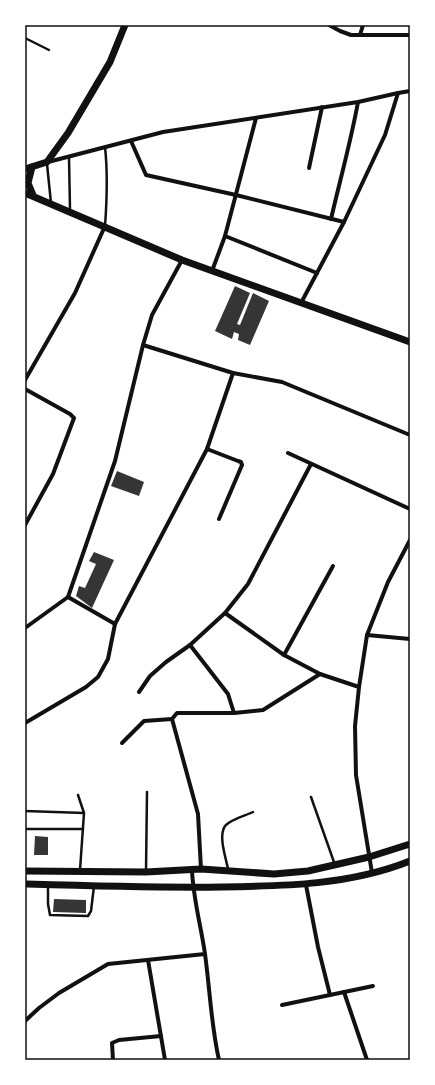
<svg xmlns="http://www.w3.org/2000/svg" width="435" height="1085" font-family="Inter,sans-serif">
	<style>
		.building { fill: #353535 }
		.lines { fill: none; stroke-linecap: round; stroke-linejoin: round }
		.service { stroke: #111; stroke-width: 2.5 }
		.minor { stroke: #111; stroke-width: 4 }
		.primary { stroke: #111; stroke-width: 7 }
		.neatline { fill: none; stroke: #111; stroke-width: 1.5 }
	</style>
	<rect width="100%" height="100%" fill="#fff"/>
	<!-- building -->
	<g class="building">
		<path d="M235 286 250 293 237 324 240 325 253 293 269 301 250 345 238 340 239 334 234 332 232 339 215 331Z"/>
		<path d="M117 471 144 482 139 496 111 486Z"/>
		<path d="M94 552 114 560 92 608 76 596 79 586 85 588 96 564 89 561Z"/>
		<path d="M35 836 48 837V855H34Z"/>
		<path d="M54 899 86 900V913L53 912Z"/>
	</g>
	<g class="lines">
		<!-- service -->
		<g class="service">
			<path d="M25 38 49 50"/>
			<path d="M105 147C108 174 107 199 105 226"/>
			<path d="M69 157 70 210"/>
			<path d="M47 164 51 203"/>
			<path d="M78 795 84 813 80 870"/>
			<path d="M311 797 335 865"/>
			<path d="M25 811 84 813"/>
			<path d="M25 829H83"/>
			<path d="M228 869C226 858 218 836 225 826 231 819 245 816 253 812"/>
			<path d="M146 871 147 792"/>
			<path d="M48 885V904L50 915 88 916 91 911 94 886"/>
		</g>
		<!-- minor -->
		<g class="minor">
			<path d="M329 25 340 31 351 35H410"/>
			<path d="M360 35 363 25"/>
			<path d="M131 141 146 175 236 195 344 222"/>
			<path d="M48 162 163 132 358 102 398 93 410 91"/>
			<path d="M309 168 322 107"/>
			<path d="M331 219C340 180 351 141 358 102"/>
			<path d="M225 236 317 273"/>
			<path d="M212 271 225 236 256 118"/>
			<path d="M301 303 344 222 385 135 398 93"/>
			<path d="M143 345 233 373 282 382 410 435"/>
			<path d="M25 380 75 293 105 226"/>
			<path d="M25 389 70 414 74 418 53 474 25 525"/>
			<path d="M207 449 238 461 241 462 242 465 219 519"/>
			<path d="M288 453 410 509"/>
			<path d="M68 597 115 624"/>
			<path d="M225 613 284 655 320 674 359 687"/>
			<path d="M25 628 68 597 115 461 143 345 152 315 182 260"/>
			<path d="M367 635 410 639"/>
			<path d="M190 645 228 694 234 713"/>
			<path d="M284 655 333 566"/>
			<path d="M139 692 150 676 166 662 190 645 225 613 248 584 311 464"/>
			<path d="M25 723 86 687 98 677 108 659 115 624 207 449 233 373"/>
			<path d="M122 743 144 721 172 719"/>
			<path d="M201 869 198 814 172 719 177 713H234L263 710 320 674"/>
			<path d="M192 870C193 898 201 926 205 954 210 990 211 1025 219 1060"/>
			<path d="M372 873 356 775 355 726 359 687 367 635 388 582 410 540"/>
			<path d="M306 885 318 947 330 995"/>
			<path d="M148 960 165 1060"/>
			<path d="M344 992 367 1060"/>
			<path d="M282 1005 373 986"/>
			<path d="M25 1021 39 1008 59 993 108 964 205 954"/>
			<path d="M113 1060 112 1043 119 1040 161 1036"/>
		</g>
		<!-- primary -->
		<g class="primary">
			<path d="M32 167 28 183 33 195"/>
			<path d="M25 169 47 162 68 133 110 62 125 25"/>
			<path d="M25 193 182 260 410 342"/>
			<path d="M25 871 146 872 201 869 274 874 308 871 369 857 410 844"/>
			<path d="M25 884C91 886 156 888 222 887 286 886 350 885 410 861"/>
		</g>
	</g>
	<!-- border -->
	<rect width="435" height="1085" fill="none" stroke="#ffffff" stroke-width="52"/>
	<rect x="26" y="26" width="383" height="1033" class="neatline"/>
</svg>
